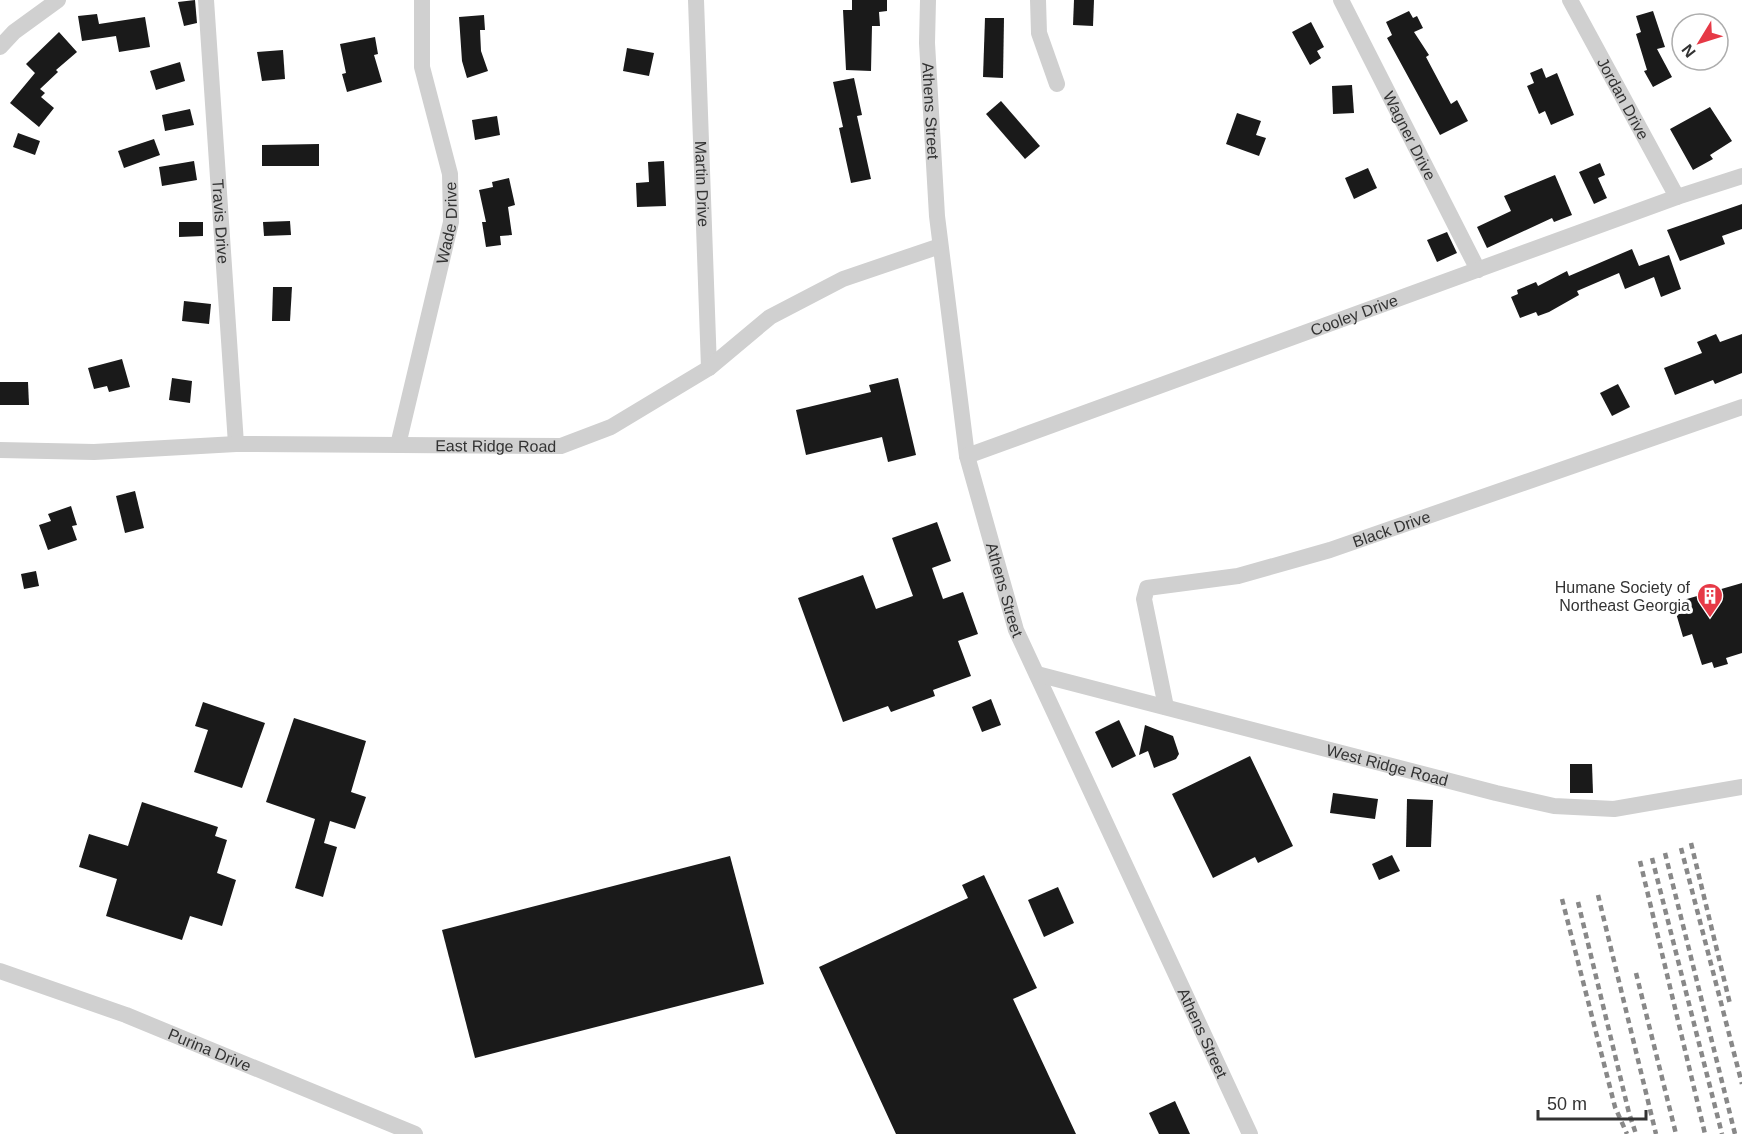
<svg xmlns="http://www.w3.org/2000/svg" width="1742" height="1134" font-family="Helvetica,sans-serif">
	<style>
		.building { fill: #1a1a1a }
		.lines { fill: none; stroke-linecap: round; stroke-linejoin: round }
		.minor { stroke: #d0d0d0; stroke-width: 16 }
		.rail { stroke: #888; stroke-width: 4.5; stroke-dasharray: 6 4.5; stroke-linecap: butt }
		.labels { text-anchor: middle; dominant-baseline: central; stroke-width: 6; stroke-linejoin: round; paint-order: stroke }
		.street-label { font-size: 16px; fill: #333; stroke: #fff }
		.poi-label { font-size: 16px; fill: #333; stroke: #fff; text-anchor: end }
	</style>
	<rect width="100%" height="100%" fill="#fff"/>
	<!-- building -->
	<g class="building">
		<path d="M195 0 197 23 184 26 178 2Z"/>
		<path d="M852 0H887V11L879 12 880 26H872L871 71 846 70 843 10H852Z"/>
		<path d="M1074 0H1094L1093 26 1073 25Z"/>
		<path d="M1409 11 1413 18 1417 16 1423 28 1414 32 1429 55 1426 57 1451 104 1457 100 1468 121 1440 135 1387 38 1392 35 1386 22Z"/>
		<path d="M1653 11 1665 47 1657 49 1672 77 1653 87 1644 71 1647 70 1636 34 1641 32 1636 16Z"/>
		<path d="M97 14 99 24 145 17 150 47 119 52 116 36 82 41 78 16Z"/>
		<path d="M484 15 485 30H480L481 51 488 71 467 78 462 61 459 17Z"/>
		<path d="M985 18H1004L1003 78 983 77Z"/>
		<path d="M1311 22 1324 47 1317 51 1321 58 1310 65 1292 32Z"/>
		<path d="M59 32 77 52 56 70 58 72 40 89 45 93 41 97 54 108 39 127 10 103 35 73 26 64Z"/>
		<path d="M375 37 378 54 374 55 382 82 347 92 342 74 346 73 340 44Z"/>
		<path d="M627 48 654 53 649 76 623 71Z"/>
		<path d="M283 50 285 79 262 81 257 52Z"/>
		<path d="M180 62 185 81 156 90 150 71Z"/>
		<path d="M1542 68 1546 78 1557 73 1574 115 1551 125 1545 111 1539 114 1527 86 1534 83 1530 73Z"/>
		<path d="M854 78 862 115 857 116 871 179 851 183 839 128 843 127 833 82Z"/>
		<path d="M1352 85 1354 113 1333 114 1332 86Z"/>
		<path d="M1001 101 1040 146 1025 159 986 114Z"/>
		<path d="M1710 107 1732 141 1710 155 1713 159 1693 170 1670 129Z"/>
		<path d="M190 109 194 125 165 131 162 115Z"/>
		<path d="M1237 113 1261 121 1256 135 1266 138 1259 156 1226 144Z"/>
		<path d="M497 116 500 135 475 140 472 120Z"/>
		<path d="M18 133 40 141 35 155 13 147Z"/>
		<path d="M154 139 160 155 124 168 118 151Z"/>
		<path d="M319 144V166H262V145Z"/>
		<path d="M194 161 197 180 162 186 159 167Z"/>
		<path d="M664 161 666 206 637 207 636 183 649 182 648 162Z"/>
		<path d="M1600 163 1605 175 1598 178 1607 198 1594 204 1579 172Z"/>
		<path d="M1368 168 1377 188 1354 199 1345 178Z"/>
		<path d="M1555 175 1572 215 1554 222 1552 218 1487 248 1477 227 1511 211 1504 196Z"/>
		<path d="M509 178 515 205 508 207 512 235 500 236 501 245 486 247 482 222H486L479 190 493 187 492 182Z"/>
		<path d="M1742 204V229L1722 236 1725 244 1680 261 1667 230Z"/>
		<path d="M290 221 291 235 264 236 263 222Z"/>
		<path d="M179 222H203V236L179 237Z"/>
		<path d="M1447 232 1457 253 1437 262 1427 240Z"/>
		<path d="M1632 249 1639 266 1669 255 1681 289 1661 297 1654 277 1625 289 1619 273 1577 291 1579 295 1549 312 1538 316 1536 312 1520 318 1511 297 1518 294 1517 290 1536 282 1538 286 1567 271 1569 276Z"/>
		<path d="M273 287H292L290 321H272Z"/>
		<path d="M184 301 211 304 209 324 182 321Z"/>
		<path d="M1716 334 1720 342 1742 334V373L1715 384 1713 380 1675 395 1664 368 1702 353 1697 342Z"/>
		<path d="M122 359 130 387 109 392 107 386 94 389 88 368Z"/>
		<path d="M172 378 192 381 190 403 169 400Z"/>
		<path d="M898 378 916 455 888 462 882 437 806 455 796 410 871 392 869 385Z"/>
		<path d="M0 382H28L29 405H0Z"/>
		<path d="M1618 384 1630 407 1612 416 1600 393Z"/>
		<path d="M135 491 144 528 125 533 116 496Z"/>
		<path d="M71 506 77 525 72 526 77 540 48 550 39 525 51 521 48 514Z"/>
		<path d="M937 522 951 561 932 568 943 599 963 592 978 634 958 641 971 676 933 690 935 696 891 712 888 706 843 722 798 598 863 575 876 609 913 596 892 538Z"/>
		<path d="M36 571 39 586 24 589 21 574Z"/>
		<path d="M1742 583V653L1726 658 1728 664 1714 668 1712 662 1702 665 1692 634 1683 637 1673 603Z"/>
		<path d="M991 699 1001 725 982 732 972 707Z"/>
		<path d="M203 702 265 723 242 788 194 772 208 730 195 726Z"/>
		<path d="M294 718 366 741 351 792 366 797 355 829 330 821 324 843 337 847 323 897 295 888 315 819 266 802Z"/>
		<path d="M1119 720 1136 756 1112 768 1095 732Z"/>
		<path d="M1145 725 1173 736 1179 754 1176 759 1154 768 1148 751 1139 755Z"/>
		<path d="M1250 756 1293 846 1258 863 1255 857 1213 878 1172 794Z"/>
		<path d="M1570 764H1592L1593 793H1570Z"/>
		<path d="M1333 793 1378 799 1375 819 1330 813Z"/>
		<path d="M1407 799 1433 800 1431 847H1406Z"/>
		<path d="M142 802 218 827 215 836 227 840 217 873 236 880 222 926 190 916 182 940 106 916 117 879 79 867 89 834 128 846Z"/>
		<path d="M1392 855 1400 871 1379 880 1372 864Z"/>
		<path d="M730 856 764 984 475 1058 442 930Z"/>
		<path d="M984 875 1037 988 1013 999 1076 1134H896L819 967 968 898 962 885Z"/>
		<path d="M1058 887 1074 923 1044 937 1028 900Z"/>
		<path d="M1175 1101 1190 1134H1159L1149 1113Z"/>
	</g>
	<g class="lines">
		<!-- minor -->
		<g class="minor">
			<path id="s1" d="M206 0 236 444"/>
			<path id="s2" d="M696 0 709 368"/>
			<path id="s3" d="M928 0 927 43 937 216 967 456 1016 630 1250 1134"/>
			<path d="M1038 0 1039 33 1057 84"/>
			<path id="s4" d="M1341 0 1478 270"/>
			<path id="s5" d="M1570 0 1677 197"/>
			<path d="M0 47 14 32 58 0"/>
			<path id="s6" d="M398 445 451 222 450 174 422 67V0"/>
			<path id="s7" d="M0 450 94 452 236 444 561 446 611 427 709 368 770 317 843 279 940 246"/>
			<path id="s8" d="M967 456 1677 197 1742 176"/>
			<path id="s9" d="M1037 674 1496 793 1554 806 1614 809 1742 787"/>
			<path id="s10" d="M1166 707 1144 599 1147 588 1238 576 1330 550 1742 407"/>
			<path id="s11" d="M0 971 126 1015 415 1134"/>
		</g>
		<!-- rail -->
		<g class="rail">
			<path d="M1691 843 1730 1004"/>
			<path d="M1681 848 1742 1084"/>
			<path d="M1665 853 1735 1134"/>
			<path d="M1652 858 1722 1134"/>
			<path d="M1640 861 1705 1134"/>
			<path d="M1598 895 1656 1134"/>
			<path d="M1562 899 1615 1107 1627 1134"/>
			<path d="M1578 902 1629 1113 1636 1134"/>
			<path d="M1636 973 1676 1134"/>
		</g>
	</g>
	<!-- icons -->
	<defs>
		<symbol id="building-pin" viewBox="-11 -11 22 30"><path d="M0 17L-7.5 6A9.5 9.5 0 1 1 7.5 6Z" fill="#e63946" stroke="#fff"/><path d="M-4-6H4V6H1V3H-1V6H-4ZM-2.5-4.3h1.7v1.8h-1.7ZM.8-4.3h1.7v1.8H.8ZM-2.5-1h1.7V.8h-1.7ZM.8-1h1.7V.8H.8Z" fill="#fff"/></symbol>
	</defs>
	<g fill-rule="evenodd">
		<use href="#building-pin" x="1695" y="581" width="30" height="40"/>
	</g>
	<g class="labels">
		<!-- street labels -->
		<g class="street-label">
			<text stroke="none"><textPath href="#s5" startOffset="112">Jordan Drive</textPath></text>
			<text stroke="none"><textPath href="#s3" startOffset="111">Athens Street</textPath></text>
			<text stroke="none"><textPath href="#s4" startOffset="152">Wagner Drive</textPath></text>
			<text stroke="none"><textPath href="#s2" startOffset="184">Martin Drive</textPath></text>
			<text stroke="none"><textPath href="#s1" startOffset="222">Travis Drive</textPath></text>
			<text stroke="none"><textPath href="#s6" startOffset="228">Wade Drive</textPath></text>
			<text stroke="none"><textPath href="#s8" startOffset="412">Cooley Drive</textPath></text>
			<text stroke="none"><textPath href="#s7" startOffset="496">East Ridge Road</textPath></text>
			<text stroke="none"><textPath href="#s10" startOffset="374">Black Drive</textPath></text>
			<text stroke="none"><textPath href="#s3" startOffset="597">Athens Street</textPath></text>
			<text stroke="none"><textPath href="#s9" startOffset="362">West Ridge Road</textPath></text>
			<text stroke="none"><textPath href="#s3" startOffset="1083">Athens Street</textPath></text>
			<text stroke="none"><textPath href="#s11" startOffset="224">Purina Drive</textPath></text>
		</g>
		<!-- poi labels -->
		<g class="poi-label">
			<text x="1690" y="587">Humane Society of<tspan x="1690" dy="18">Northeast Georgia</tspan></text>
		</g>
	</g>
	<!-- north arrow -->
	<g transform="translate(1700 42) rotate(232)"><circle r="28" fill="#ffffff" stroke="#adadad" stroke-width="1.5"/>
	<path d="M0-4.5L10 22L0 15L-10 22Z" fill="#e63946"/>
	<text y="-9" font-size="16" font-weight="bold" text-anchor="middle" fill="#333333">N</text>
	</g>
	<!-- scale -->
	<path d="M1538 1110v9h108v-9" fill="none" stroke="#333333" stroke-width="3"/>
	<text x="1547" y="1110" font-size="18" fill="#333333" stroke="#ffffff" stroke-width="4.5" paint-order="stroke">50 m</text>
</svg>
